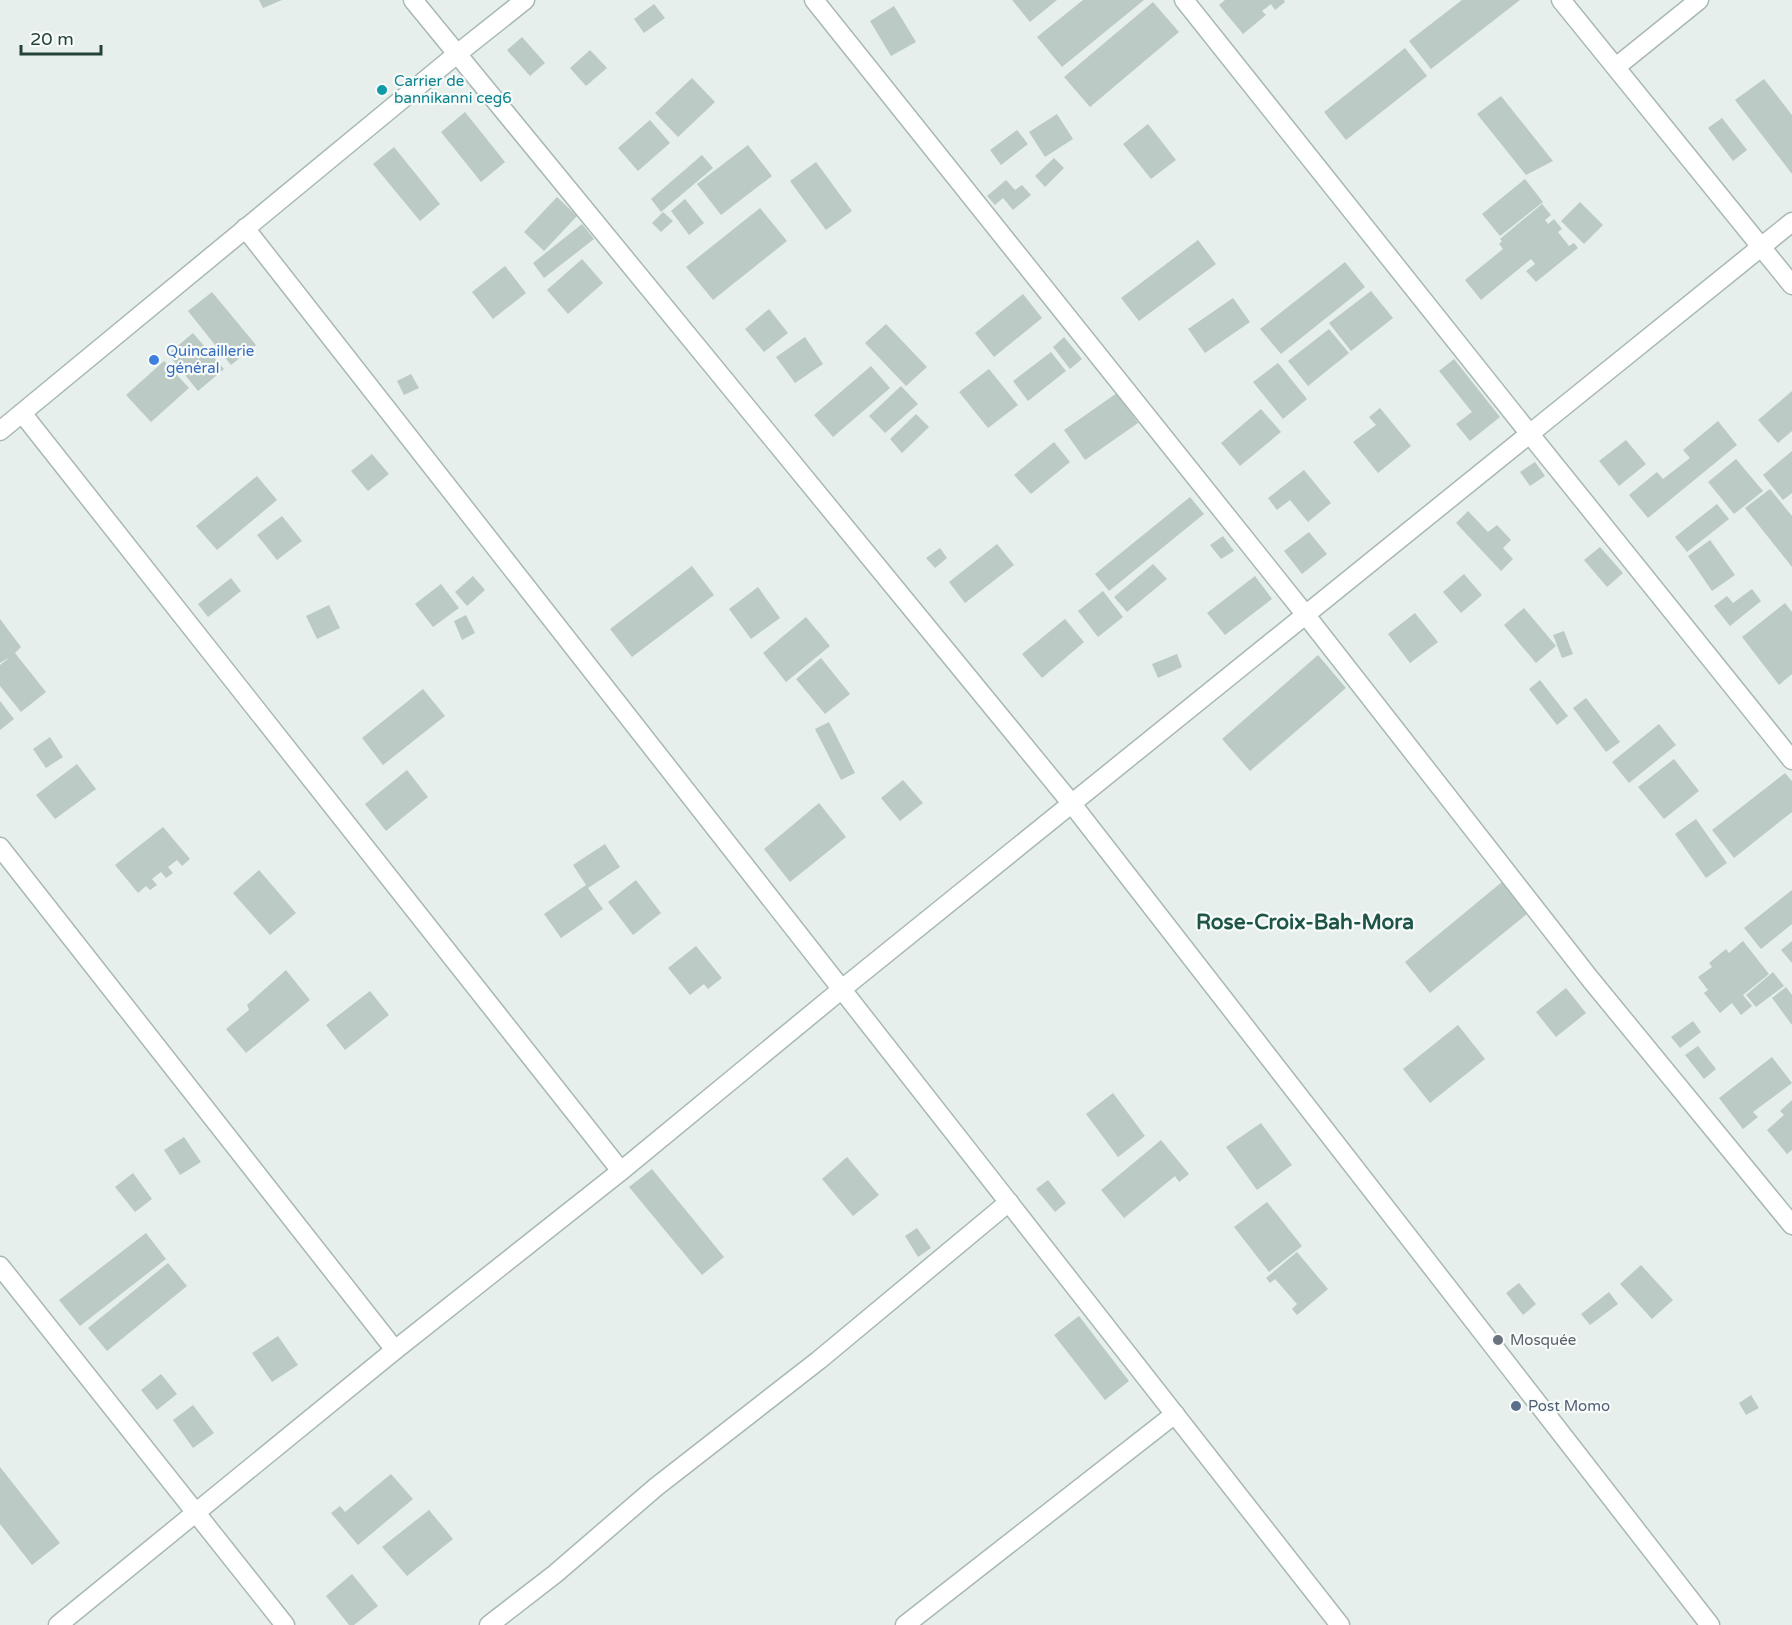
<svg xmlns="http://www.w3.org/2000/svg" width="1792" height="1625" font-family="'Varela Round',sans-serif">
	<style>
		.building { fill: #bbcac4 }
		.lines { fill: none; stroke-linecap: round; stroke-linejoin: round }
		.minor-casing { stroke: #a8b8b2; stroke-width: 21 }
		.tertiary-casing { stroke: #a8b8b2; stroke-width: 21 }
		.minor { stroke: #fff; stroke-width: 18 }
		.tertiary { stroke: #fff; stroke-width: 18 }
		.culture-dot { fill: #0f9aa8; stroke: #f7fbf9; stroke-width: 2 }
		.shop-dot { fill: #3f7fe0; stroke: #f7fbf9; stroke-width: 2 }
		.worship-dot { fill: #6b7280; stroke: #f7fbf9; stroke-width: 2 }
		.service-dot { fill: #5c6f8a; stroke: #f7fbf9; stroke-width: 2 }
		.labels { text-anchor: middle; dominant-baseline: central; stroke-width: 4.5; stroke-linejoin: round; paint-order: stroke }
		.culture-label { font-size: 15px; fill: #0d838f; stroke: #f7fbf9; text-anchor: start }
		.shop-label { font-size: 15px; fill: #366cbe; stroke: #f7fbf9; text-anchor: start }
		.worship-label { font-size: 15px; fill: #5b616d; stroke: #f7fbf9; text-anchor: start }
		.service-label { font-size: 15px; fill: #4e5e75; stroke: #f7fbf9; text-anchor: start }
		.district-label { font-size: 21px; font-weight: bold; fill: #1f5548; stroke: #f7fbf9 }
	</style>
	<rect width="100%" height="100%" fill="#e6efeb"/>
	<!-- building -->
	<g class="building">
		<path d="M259 0H282L263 8Z"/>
		<path d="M1012 0H1057L1030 22Z"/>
		<path d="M1083 0H1144L1062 67 1037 37Z"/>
		<path d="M1225 0H1284L1285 2 1275 10 1271 4 1262 11 1266 15 1243 34 1219 5Z"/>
		<path d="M1462 0H1520L1431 69 1409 41Z"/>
		<path d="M1153 2 1179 32 1090 107 1064 77Z"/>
		<path d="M654 4 665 18 644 33 634 19Z"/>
		<path d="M894 6 916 42 891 56 870 21Z"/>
		<path d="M522 37 545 63 530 76 507 50Z"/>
		<path d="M1405 48 1427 76 1346 140 1324 112Z"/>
		<path d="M590 50 607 68 586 86 570 68Z"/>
		<path d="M692 78 715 102 678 137 655 113Z"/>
		<path d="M1764 79 1792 115V174L1735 100Z"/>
		<path d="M1501 96 1553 161 1526 175 1477 114Z"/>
		<path d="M465 112 505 162 481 182 441 132Z"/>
		<path d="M1057 114 1073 139 1045 157 1029 132Z"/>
		<path d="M1722 118 1747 150 1733 161 1708 128Z"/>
		<path d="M650 120 670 143 638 171 618 148Z"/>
		<path d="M1148 124 1176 160 1151 179 1123 144Z"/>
		<path d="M1017 130 1028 144 1001 165 990 150Z"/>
		<path d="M748 145 772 176 721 215 697 184Z"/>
		<path d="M394 147 440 204 420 221 373 164Z"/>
		<path d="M702 155 713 168 661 212 651 199Z"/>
		<path d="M1054 158 1064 168 1045 187 1035 176Z"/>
		<path d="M816 162 852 211 826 230 790 181Z"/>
		<path d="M1525 179 1543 202 1500 236 1482 214Z"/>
		<path d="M1006 180 1015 190 1022 185 1031 195 1013 210 1003 198 995 205 987 196Z"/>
		<path d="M557 197 577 216 544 251 524 232Z"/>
		<path d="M685 199 704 223 689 235 671 211Z"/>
		<path d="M1580 202 1603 225 1584 244 1561 221Z"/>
		<path d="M1542 204 1551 215 1545 220 1548 224 1554 219 1562 229 1558 232 1569 246 1574 243 1578 248 1536 282 1526 271 1535 264 1531 259 1481 300 1465 280 1503 249 1499 244 1502 241 1500 239Z"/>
		<path d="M760 208 787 241 713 300 686 267Z"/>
		<path d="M663 212 673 221 661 232 652 223Z"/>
		<path d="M582 224 594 239 544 278 533 263Z"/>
		<path d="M1198 240 1216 264 1139 321 1121 298Z"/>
		<path d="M582 259 603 283 568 314 547 290Z"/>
		<path d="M1345 262 1365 287 1281 354 1260 329Z"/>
		<path d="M505 266 526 293 493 319 472 292Z"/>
		<path d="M1371 291 1393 318 1351 351 1329 323Z"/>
		<path d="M212 292 256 345 231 365 188 311Z"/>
		<path d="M1023 294 1042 318 994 357 975 333Z"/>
		<path d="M1233 298 1250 322 1205 353 1188 329Z"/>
		<path d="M769 309 788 333 764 352 745 329Z"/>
		<path d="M886 324 927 367 906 386 865 343Z"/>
		<path d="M1329 329 1349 353 1308 386 1288 361Z"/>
		<path d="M193 333 224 369 198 391 168 354Z"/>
		<path d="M805 337 823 364 795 383 776 357Z"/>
		<path d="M1064 337 1082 359 1070 369 1053 347Z"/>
		<path d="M1051 352 1066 371 1028 401 1013 381Z"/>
		<path d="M1454 359 1500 417 1470 441 1456 424 1472 412 1439 371Z"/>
		<path d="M164 361 189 388 151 422 126 395Z"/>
		<path d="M1278 363 1307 399 1283 419 1253 382Z"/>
		<path d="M871 366 890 388 833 437 814 415Z"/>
		<path d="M989 369 1018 405 988 428 959 392Z"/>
		<path d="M411 374 419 388 404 395 397 381Z"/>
		<path d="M901 386 918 404 885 433 869 416Z"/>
		<path d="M1792 391V431L1778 443 1758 420Z"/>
		<path d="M1117 393 1138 423 1085 460 1064 430Z"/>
		<path d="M1380 408 1411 446 1378 473 1353 442 1376 425 1369 417Z"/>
		<path d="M1261 409 1281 432 1240 466 1221 443Z"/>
		<path d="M916 414 929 427 902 453 890 439Z"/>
		<path d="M1718 421 1737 445 1648 518 1629 495 1657 472 1663 479 1690 458 1683 450Z"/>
		<path d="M1626 440 1646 464 1619 486 1599 461Z"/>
		<path d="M1054 442 1070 462 1031 494 1014 475Z"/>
		<path d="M1792 451V493L1783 500 1763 475Z"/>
		<path d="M372 454 389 474 368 491 351 471Z"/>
		<path d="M1736 459 1763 491 1734 514 1708 482Z"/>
		<path d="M1535 462 1545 476 1530 486 1520 472Z"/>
		<path d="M1304 470 1331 503 1308 522 1290 500 1277 510 1268 498Z"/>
		<path d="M257 476 277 500 217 550 196 526Z"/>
		<path d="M1770 489 1792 516V567L1745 508Z"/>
		<path d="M1190 497 1204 514 1109 591 1095 574Z"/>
		<path d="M1717 504 1729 519 1687 552 1675 537Z"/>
		<path d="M1468 511 1488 532 1497 525 1511 540 1503 548 1513 559 1501 571 1456 523Z"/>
		<path d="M282 516 302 541 277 560 257 535Z"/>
		<path d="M1309 532 1327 554 1302 574 1284 551Z"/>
		<path d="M1223 536 1234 551 1221 559 1210 545Z"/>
		<path d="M1710 540 1735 575 1712 591 1688 556Z"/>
		<path d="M997 544 1014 565 965 603 949 582Z"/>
		<path d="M1600 547 1623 573 1607 587 1584 560Z"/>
		<path d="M940 548 947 558 935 568 926 558Z"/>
		<path d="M1153 564 1167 579 1127 612 1114 597Z"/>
		<path d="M692 566 714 595 632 657 610 629Z"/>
		<path d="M1464 574 1482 595 1461 613 1443 592Z"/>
		<path d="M473 576 485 590 467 606 455 592Z"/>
		<path d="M1255 576 1272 599 1225 635 1207 613Z"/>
		<path d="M231 578 241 591 208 617 198 604Z"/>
		<path d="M441 584 459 608 433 627 415 604Z"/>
		<path d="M758 587 780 618 751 639 729 609Z"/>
		<path d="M1752 589 1761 601 1730 626 1714 606 1727 596 1733 603Z"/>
		<path d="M1103 591 1123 617 1098 637 1078 611Z"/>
		<path d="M1785 603 1792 612V674L1779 685 1742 637Z"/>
		<path d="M329 605 340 628 317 639 306 616Z"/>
		<path d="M1524 608 1556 646 1536 663 1504 625Z"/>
		<path d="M1415 613 1438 642 1410 663 1388 634Z"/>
		<path d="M466 615 475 633 462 640 454 621Z"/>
		<path d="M806 617 830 646 786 682 763 653Z"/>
		<path d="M0 619 21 647 15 653 46 692 21 712 0 686V665L10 657 0 663Z"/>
		<path d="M1065 619 1084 642 1042 678 1022 654Z"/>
		<path d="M1564 631 1573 654 1562 658 1553 635Z"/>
		<path d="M1177 654 1182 667 1158 678 1152 664Z"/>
		<path d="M1318 655 1346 688 1250 771 1222 739Z"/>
		<path d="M821 658 850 694 825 714 796 679Z"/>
		<path d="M1540 680 1568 716 1557 725 1529 689Z"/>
		<path d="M423 689 445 716 383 765 362 738Z"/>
		<path d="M1586 698 1620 742 1606 752 1573 708Z"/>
		<path d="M0 701 14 719 0 730Z"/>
		<path d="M829 722 855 773 841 780 815 729Z"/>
		<path d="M1659 724 1676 745 1629 783 1612 762Z"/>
		<path d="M50 737 63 757 46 768 33 749Z"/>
		<path d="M1674 759 1699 791 1664 819 1638 787Z"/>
		<path d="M77 764 96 789 55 819 36 795Z"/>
		<path d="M407 770 428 797 386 831 365 804Z"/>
		<path d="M1785 773 1792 781V812L1734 858 1712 830Z"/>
		<path d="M903 780 923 803 900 821 881 798Z"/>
		<path d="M819 803 846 837 790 882 764 849Z"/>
		<path d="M1696 819 1727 863 1706 878 1675 834Z"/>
		<path d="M163 827 190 859 182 866 177 860 168 867 173 873 166 878 161 872 152 879 157 885 150 890 146 886 138 893 115 865Z"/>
		<path d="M605 844 620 867 588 888 603 909 561 938 544 914 586 885 573 865Z"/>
		<path d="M259 870 296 913 270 935 233 893Z"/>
		<path d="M636 880 661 913 633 935 608 902Z"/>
		<path d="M1502 882 1528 913 1430 993 1405 962Z"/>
		<path d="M1792 890V924L1761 949 1744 928Z"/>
		<path d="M1743 941 1769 974 1743 995 1752 1006 1741 1015 1732 1003 1720 1013 1704 993 1708 990 1698 977 1712 967 1709 963 1726 949 1729 953Z"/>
		<path d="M1792 941V963L1781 950Z"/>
		<path d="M696 946 722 978 708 989 704 984 690 995 668 968Z"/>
		<path d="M286 970 310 1000 246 1053 226 1029 249 1010 247 1005Z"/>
		<path d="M1773 972 1784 986 1756 1007 1746 995Z"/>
		<path d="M1786 987 1792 995V1025L1772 998Z"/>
		<path d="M1566 988 1586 1013 1556 1037 1536 1012Z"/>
		<path d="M370 991 389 1015 345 1050 326 1025Z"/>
		<path d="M1693 1021 1701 1032 1680 1048 1671 1037Z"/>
		<path d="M1458 1025 1485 1059 1430 1103 1403 1069Z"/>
		<path d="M1698 1046 1716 1069 1704 1079 1685 1055Z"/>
		<path d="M1772 1057 1792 1083 1753 1112 1758 1117 1743 1129 1719 1098Z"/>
		<path d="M1113 1093 1145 1136 1118 1157 1086 1114Z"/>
		<path d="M1792 1100V1150L1787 1154 1767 1130 1784 1115 1780 1111Z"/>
		<path d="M1261 1123 1292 1165 1257 1190 1226 1147Z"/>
		<path d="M184 1137 201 1162 180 1175 164 1150Z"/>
		<path d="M1161 1140 1189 1174 1179 1182 1175 1176 1124 1218 1101 1190Z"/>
		<path d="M847 1157 879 1195 853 1216 822 1179Z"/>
		<path d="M652 1169 724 1257 702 1275 629 1187Z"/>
		<path d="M133 1173 152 1199 135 1212 115 1187Z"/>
		<path d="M1048 1180 1066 1203 1055 1212 1036 1189Z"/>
		<path d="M1267 1202 1302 1246 1269 1272 1234 1227Z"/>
		<path d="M917 1228 931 1248 918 1257 905 1236Z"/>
		<path d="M146 1233 166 1259 80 1326 59 1300Z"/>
		<path d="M1297 1252 1328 1289 1297 1315 1292 1309 1297 1304 1275 1279 1270 1283 1266 1278Z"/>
		<path d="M168 1263 187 1286 107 1351 88 1328Z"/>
		<path d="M1641 1265 1673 1300 1652 1319 1620 1284Z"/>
		<path d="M1519 1283 1536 1304 1523 1315 1506 1293Z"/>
		<path d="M1609 1292 1618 1304 1590 1325 1581 1314Z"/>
		<path d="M1079 1316 1129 1381 1105 1400 1054 1335Z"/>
		<path d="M278 1336 298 1365 272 1382 252 1353Z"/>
		<path d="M161 1374 177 1394 157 1410 141 1390Z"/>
		<path d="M1751 1395 1759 1408 1746 1415 1739 1403Z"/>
		<path d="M193 1405 214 1433 193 1448 173 1420Z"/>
		<path d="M0 1467 60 1543 32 1565 0 1524Z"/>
		<path d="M391 1474 413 1499 358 1545 331 1513 340 1506 345 1512Z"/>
		<path d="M429 1510 453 1539 407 1576 382 1547Z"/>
		<path d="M352 1574 378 1606 354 1625H349L326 1596Z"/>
	</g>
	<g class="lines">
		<defs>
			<g id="minor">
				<path d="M413 0 1072 804 1710 1625"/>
				<path d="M814 0 1305 614 1591 980 1792 1225"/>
				<path d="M1184 0 1529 433 1792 760"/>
				<path d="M1561 0 1792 285"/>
				<path d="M1616 67 1699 0"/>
				<path d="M245 228 1340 1625"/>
				<path d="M22 413 621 1171"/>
				<path d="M0 431 457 54 525 0"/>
				<path d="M0 847 395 1350"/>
				<path d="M0 1266 285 1625"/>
				<path d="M489 1625 555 1574 656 1487 819 1360 1009 1202"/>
				<path d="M905 1625 1175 1414"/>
			</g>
			<path id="tertiary" d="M58 1625 395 1350 621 1171 842 989 1792 222"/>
		</defs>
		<!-- minor casing -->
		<use href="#minor" class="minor-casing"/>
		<!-- tertiary casing -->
		<use href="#tertiary" class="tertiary-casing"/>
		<!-- minor -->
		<use href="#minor" class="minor"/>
		<!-- tertiary -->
		<use href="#tertiary" class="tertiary"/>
	</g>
	<!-- markers -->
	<circle class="culture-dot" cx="382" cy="90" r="6"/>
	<circle class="shop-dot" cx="154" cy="360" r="6"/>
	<circle class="worship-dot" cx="1498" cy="1340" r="6"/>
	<circle class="service-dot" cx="1516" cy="1406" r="6"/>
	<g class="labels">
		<!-- culture labels -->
		<g class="culture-label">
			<text x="394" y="81">Carrier de<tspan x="394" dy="17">bannikanni ceg6</tspan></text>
		</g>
		<!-- shop labels -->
		<g class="shop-label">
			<text x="166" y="351">Quincaillerie<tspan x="166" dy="17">général</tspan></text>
		</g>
		<!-- worship labels -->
		<g class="worship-label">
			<text x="1510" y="1340">Mosquée</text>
		</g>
		<!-- service labels -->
		<g class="service-label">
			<text x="1528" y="1406">Post Momo</text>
		</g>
		<!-- district labels -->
		<g class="district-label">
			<text x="1305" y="922">Rose-Croix-Bah-Mora</text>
		</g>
	</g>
	<!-- scale -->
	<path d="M21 45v9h80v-9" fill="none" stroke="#24423a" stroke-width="3"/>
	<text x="30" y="45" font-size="18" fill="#24423a" stroke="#f7fbf9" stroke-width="4.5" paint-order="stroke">20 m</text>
</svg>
